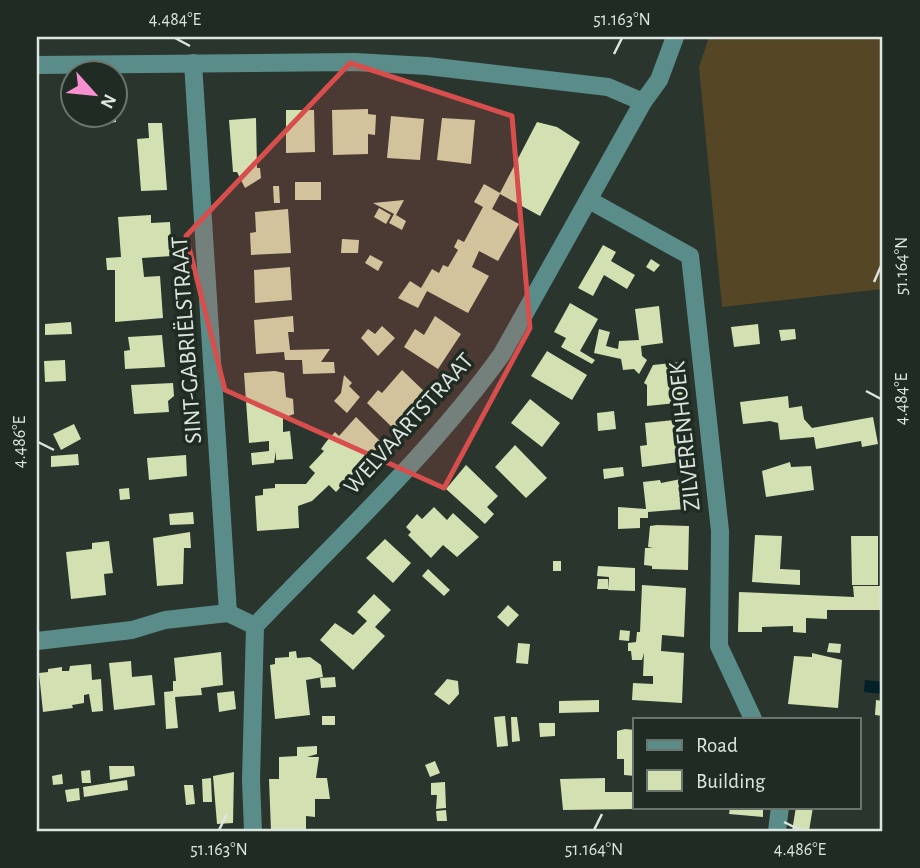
<svg xmlns="http://www.w3.org/2000/svg" width="920" height="868" font-family="'Alegreya Sans',sans-serif">
	<style>
		.grass { fill: #554625 }
		.water { fill: #031f28 }
		.building { fill: #d3e0b2 }
		.lines { fill: none; stroke-linecap: round; stroke-linejoin: round }
		.minor { stroke: #5a8d89; stroke-width: 18 }
		.marked { fill: #d74e4d; fill-opacity: 0.2; stroke: #d74e4d; stroke-width: 5; stroke-linejoin: round }
		.ticks { fill: none; stroke: #dde5df; stroke-width: 2.5 }
		.labels { text-anchor: middle; dominant-baseline: central; stroke-width: 7; stroke-linejoin: round; paint-order: stroke }
		.street-label { font-size: 24px; fill: #dde5df; stroke: #1f2b23 }
		.neatline { fill: none; stroke: #dde5df; stroke-width: 2.5 }
		.ticks-label { font-size: 18px; text-anchor: middle; fill: #dde5df }
	</style>
	<rect width="100%" height="100%" fill="#29352d"/>
	<!-- grass -->
	<path class="grass" d="M709 37H883V289L722 307 699 67Z"/>
	<!-- water -->
	<path class="water" d="M865 680 883 682V694L864 692Z"/>
	<!-- building -->
	<g class="building">
		<path d="M368 109V114L376 115 375 135 368 134V154L333 155 332 110Z"/>
		<path d="M286 110H314L315 152 286 153Z"/>
		<path d="M108 116H116V122L109 123Z"/>
		<path d="M391 116 424 119 420 160 387 158Z"/>
		<path d="M256 118 257 168H260L261 178 245 188 237 172H233L229 120Z"/>
		<path d="M442 118 475 120 471 164 437 160Z"/>
		<path d="M537 122 557 127 580 142 540 216 500 194 492 209 519 224 498 261 479 251 472 267 489 276 468 313 427 291 418 308 398 298 410 281 421 288 432 269 439 273 443 265 448 267 458 250 454 247 458 239 464 242 483 207 474 202 484 184 500 193Z"/>
		<path d="M148 123H162L167 190 141 191 137 139 149 138Z"/>
		<rect x="295" y="182" width="26" height="18"/>
		<path d="M273 186H279L280 203H274Z"/>
		<path d="M404 200 396 215 406 221 402 230 389 223 394 214 373 203Z"/>
		<path d="M379 208 391 215 386 224 374 217Z"/>
		<path d="M288 209 291 253 251 255 250 233 256 232 255 212Z"/>
		<path d="M151 215V223L170 222 172 256 142 258 144 277 160 276 163 318 115 322V270H107L106 258 121 257 118 217Z"/>
		<path d="M342 239 359 240 358 253H341Z"/>
		<path d="M603 245 616 252 611 261 635 275 627 289 604 275 593 296 578 288Z"/>
		<path d="M370 255 383 262 378 271 365 263Z"/>
		<path d="M651 259 660 265 654 272 646 267Z"/>
		<path d="M290 267 292 300 255 303 254 270Z"/>
		<path d="M570 303 598 319 580 351 595 360 592 364 561 347 566 338 554 332Z"/>
		<path d="M659 306 663 343 641 346 642 356 647 360 639 374 634 369 623 370 621 359 594 353 599 329 610 332 606 346 618 349 619 341 639 340 635 309Z"/>
		<path d="M293 316 294 332H288L290 350 330 349 321 362H334L335 373 303 374 302 360H285L284 352 256 354 254 320Z"/>
		<path d="M435 316 461 334 438 369 404 347 415 329 424 335Z"/>
		<path d="M71 322 72 334 45 335V324Z"/>
		<path d="M758 324 760 344 734 347 731 327Z"/>
		<path d="M382 326 395 338 378 356 361 338 368 329 375 334Z"/>
		<path d="M795 329 796 339 781 341 779 330Z"/>
		<path d="M162 335 165 367 125 369 124 351 130 350 128 337Z"/>
		<path d="M547 351 587 375 572 400 531 376Z"/>
		<path d="M65 360 66 381 45 382 44 361Z"/>
		<path d="M681 362 686 402 647 406V385L644 383 653 365Z"/>
		<path d="M402 370 428 395 395 430 367 403 378 390 382 393Z"/>
		<path d="M275 371 284 373 286 397 293 399 294 414 283 418V432L290 431 293 459 276 460V451L274 463 252 465 251 453 269 451V441L249 443 244 373Z"/>
		<path d="M344 375 352 383 349 386 360 397 347 413 334 401 341 393Z"/>
		<path d="M173 383 174 396 168 401 169 412 134 414 131 385Z"/>
		<path d="M788 396 789 408 802 406 804 419 812 428 873 417 878 444 862 447 861 441 816 449 814 437 780 440 778 423 770 421 743 424 740 402Z"/>
		<path d="M530 399 560 423 542 447 511 423Z"/>
		<path d="M614 411 616 429 598 431 597 413Z"/>
		<path d="M356 417 382 443 336 492 329 485 312 501 298 506 299 528 257 531 255 496 263 495V489L275 488V484H306L315 473 309 467 324 451 321 449 326 442 335 432 339 436Z"/>
		<path d="M674 420 679 462 642 467 640 446 647 445 645 423Z"/>
		<path d="M74 424 81 439 61 450 53 434Z"/>
		<path d="M515 445 547 478 526 498 495 467Z"/>
		<path d="M78 454 79 465 51 467V456Z"/>
		<path d="M186 455 187 476 149 480 147 458Z"/>
		<path d="M790 462 791 467 811 466 814 490 766 497 762 471Z"/>
		<path d="M466 465 498 496 487 507 494 514 485 524 446 489Z"/>
		<path d="M623 467 624 476 604 479 603 469Z"/>
		<path d="M681 479 685 509 648 512V518H640V528L618 529V507L646 509 643 482 660 480 661 483Z"/>
		<path d="M129 488 130 499 120 500 119 489Z"/>
		<path d="M434 507 447 520 453 513 479 537 457 557 443 545 431 558 408 535 411 532 406 527 417 514 422 519Z"/>
		<path d="M193 512 194 524 170 525 169 514Z"/>
		<path d="M657 525 689 526 688 570 652 569V566L644 565 645 548H653L648 547 650 526Z"/>
		<path d="M190 532 191 548H184L183 584 157 586 153 538Z"/>
		<path d="M755 535 782 536 780 569 800 570V585L752 582Z"/>
		<path d="M851 536H878V585H852Z"/>
		<path d="M385 539 411 563 393 583 366 558Z"/>
		<path d="M109 541 113 573 104 574 106 595 71 599 66 552 92 549V543Z"/>
		<rect x="553" y="561" width="8" height="10"/>
		<path d="M598 566 635 568V591L608 590 609 577 597 576Z"/>
		<path d="M428 569 450 590 444 596 422 576Z"/>
		<path d="M598 579H608V589H597Z"/>
		<path d="M642 585 686 588 684 637 662 635 661 651 684 653 682 703 632 700 633 683 653 684V676H643L644 653 642 660H632L631 651H628V643L636 642 637 632H640Z"/>
		<path d="M853 586H883V610H827V619L806 618V633L793 632V626L762 627V632H738L739 592 854 597Z"/>
		<path d="M374 594 391 610 375 627 385 636 353 670 320 640 335 623 353 635 367 621 357 612Z"/>
		<path d="M508 605 519 615 508 627 497 617Z"/>
		<path d="M620 630 630 631 629 641 619 640Z"/>
		<path d="M518 643 530 644 528 664 516 663Z"/>
		<path d="M829 643 841 644 840 653 827 652Z"/>
		<path d="M296 651 297 658 310 657 321 665 323 677 306 680 310 715 275 719 270 665 275 664V658L289 657V652Z"/>
		<path d="M221 652 223 685 201 688 202 695 175 697 178 728 166 729 164 692 173 691V681H176L174 658Z"/>
		<path d="M812 653 842 660 838 708 788 704 794 656 812 657Z"/>
		<path d="M131 661 132 677 152 675 155 705 114 710 109 663Z"/>
		<path d="M91 664 92 680 101 679 103 711 92 712 89 694 84 695V703L72 705 73 708 43 712 39 673 48 672V669L62 667V671H69L70 666Z"/>
		<path d="M335 677 336 687 321 688 320 678Z"/>
		<path d="M447 679 458 681 459 694 449 705 434 694Z"/>
		<path d="M234 691 236 709 219 712 217 693Z"/>
		<path d="M599 700V712L559 713V701Z"/>
		<path d="M876 700 883 701V716L875 715Z"/>
		<rect x="322" y="716" width="13" height="9"/>
		<path d="M505 716 508 746 497 747 494 717Z"/>
		<path d="M511 717H517L520 741 512 742Z"/>
		<path d="M539 723H555V736L540 737Z"/>
		<path d="M625 729 635 730V776L624 775V759H617V731Z"/>
		<path d="M317 746V754L307 757H319L316 778H327L330 799H315V817L306 816V831H271L269 779H279V757L297 756V747Z"/>
		<path d="M435 761 440 773 430 777 425 765Z"/>
		<path d="M109 766H134L135 776 110 780Z"/>
		<path d="M90 770 91 783H82L81 771Z"/>
		<path d="M234 772 233 823 217 824 213 776Z"/>
		<path d="M62 774 63 784 53 785 52 776Z"/>
		<path d="M211 778 212 802H203L202 779Z"/>
		<path d="M605 778V792H635L637 809 563 810 560 779Z"/>
		<path d="M127 780 128 790 84 797 83 787Z"/>
		<path d="M445 782 446 808 436 809 437 795H431V783Z"/>
		<path d="M184 785H193L195 804 186 805Z"/>
		<path d="M79 788 80 800 67 802 65 790Z"/>
		<path d="M730 807H763V817L729 814Z"/>
		<path d="M796 807H813L809 831H792Z"/>
		<path d="M446 810 447 821H437L436 811Z"/>
	</g>
	<g class="lines">
		<!-- minor -->
		<g class="minor">
			<path d="M193 63 228 613"/>
			<path d="M37 65 355 62 427 66 608 87 643 102"/>
			<path d="M589 200 690 256 720 531 719 646 753 719"/>
			<path d="M255 626C339 538 431 453 502 354L643 102 659 80 675 37"/>
			<path d="M37 641 132 630 165 620 228 613 255 626"/>
			<path d="M253 831 251 780 255 626"/>
			<path d="M777 831 780 807"/>
		</g>
	</g>
	<!-- marked area -->
	<path class="marked" d="M350 63 512 116 530 328 444 488 225 390 186 236Z"/>
	<!-- ticks -->
	<path class="ticks" d="M175 38 190 46M614 54 622 38M874 282 881 266M866 391 881 399M38 442 54 450M784 822 800 830M219 830 227 814M594 830 602 814"/>
	<g class="labels">
		<!-- street labels -->
		<g class="street-label">
			<text transform="translate(187 340) rotate(-94)">SINT-GABRIËLSTRAAT</text>
			<text transform="translate(409 424) rotate(-48)">WELVAARTSTRAAT</text>
			<text transform="translate(685 436) rotate(-96)">ZILVERENHOEK</text>
		</g>
	</g>
	<!-- border -->
	<rect width="920" height="868" fill="none" stroke="#1f2b23" stroke-width="77"/>
	<!-- legend -->
	<rect x="633" y="718" width="228" height="91" fill="#1f2b23" stroke="#6b756e" stroke-width="2"/>
	<rect x="647" y="740" width="35" height="10" fill="#5a8d89" stroke="#6b756e" stroke-width="2"/>
	<text x="696" y="752" font-size="21" fill="#dde5df">Road</text>
	<rect x="647" y="770" width="35" height="21" fill="#d3e0b2" stroke="#6b756e" stroke-width="2"/>
	<text x="696" y="788" font-size="21" fill="#dde5df">Building</text>
	<!-- north arrow -->
	<g transform="translate(94 94) rotate(117)"><circle r="33" fill="#1f2b23" stroke="#6b756e" stroke-width="2"/>
	<path d="M0-5L12 26L0 18L-12 26Z" fill="#f790ce"/>
	<text y="-10" font-size="19" font-weight="bold" text-anchor="middle" fill="#dde5df">N</text>
	</g>
	<rect x="38" y="38" width="843" height="792" class="neatline"/>
	<g class="ticks-label">
		<text x="175" y="25">4.484°E</text>
		<text x="622" y="25">51.163°N</text>
		<text transform="translate(901 266) rotate(-90)" y="6">51.164°N</text>
		<text transform="translate(901 399) rotate(-90)" y="6">4.484°E</text>
		<text transform="translate(19 442) rotate(-90)" y="6">4.486°E</text>
		<text x="219" y="855">51.163°N</text>
		<text x="594" y="855">51.164°N</text>
		<text x="800" y="855">4.486°E</text>
	</g>
</svg>
